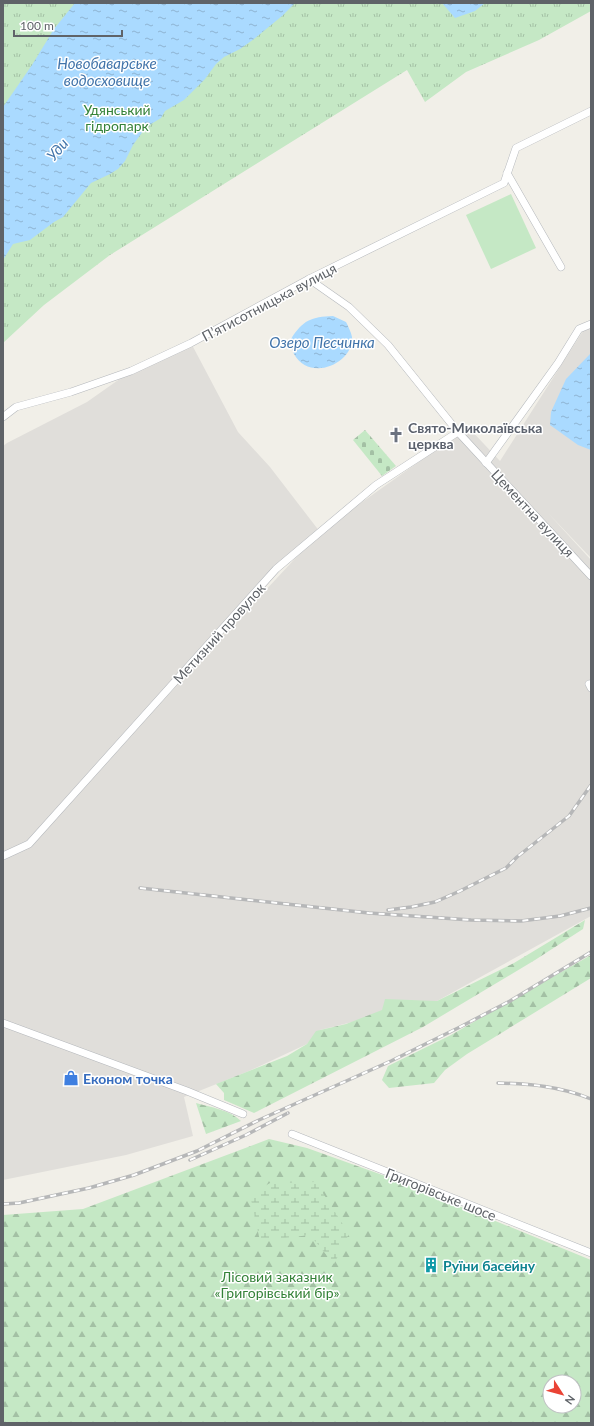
<svg xmlns="http://www.w3.org/2000/svg" width="594" height="1426" font-family="Lato,sans-serif">
	<style>
		.industrial { fill: #e0deda; fill-rule: evenodd }
		.grass { fill: #c5e8c5 }
		.forest { fill: url(#forest-firs); fill-rule: evenodd }
		.wetland { fill: url(#wetland-marsh) }
		.cemetery { fill: url(#cemetery-stones) }
		.park { fill: url(#park-tufts) }
		.water { fill: url(#water-ripples) }
		.lines { fill: none; stroke-linecap: round; stroke-linejoin: round }
		.street-casing { stroke: #b5b8bc; stroke-width: 8 }
		.street { stroke: #fff; stroke-width: 7 }
		.rail-casing { stroke: #b6b7b8; stroke-width: 3.5 }
		.rail { stroke: #fff; stroke-width: 2; stroke-dasharray: 6; stroke-linecap: butt }
		.labels { text-anchor: middle; dominant-baseline: central; stroke-width: 3; stroke-linejoin: round; paint-order: stroke }
		.park-label { font-size: 14px; fill: #348238; stroke: #fff }
		.street-label { font-size: 14px; fill: #5f6368; stroke: #fff }
		.worship-label { font-size: 14px; font-weight: bold; fill: #5b616d; stroke: #fff; text-anchor: start }
		.shop-label { font-size: 14px; font-weight: bold; fill: #366cbe; stroke: #fff; text-anchor: start }
		.culture-label { font-size: 14px; font-weight: bold; fill: #0d838f; stroke: #fff; text-anchor: start }
		.water-label { font-size: 15px; font-style: italic; fill: #4174aa; stroke: #fff }
	</style>
	<defs>
		<pattern id="forest-firs" width="22" height="20" patternUnits="userSpaceOnUse"><rect width="22" height="20" fill="#c5e8c5"/><path d="M5 1l3.5 6h-7zM16 11l3.5 6h-7z" fill="#a3c0a4"/></pattern>
		<pattern id="wetland-marsh" width="20" height="14" patternUnits="userSpaceOnUse"><rect width="20" height="14" fill="#c5e8c5"/><path d="M1 5h8M5 5V1M11 12h8M15 12V8" fill="none" stroke="#a3c0a4"/></pattern>
		<pattern id="cemetery-stones" width="16" height="16" patternUnits="userSpaceOnUse"><rect width="16" height="16" fill="#c5e8c5"/><path d="M2 7V4a2 2 0 0 1 4 0v3zM10 15v-3a2 2 0 0 1 4 0v3z" fill="#a3c0a4"/></pattern>
		<pattern id="park-tufts" width="24" height="20" patternUnits="userSpaceOnUse"><rect width="24" height="20" fill="#c5e8c5"/><path d="M3 7l-1-3M5 7V3M7 7l1-3M15 17l-1-3M17 17v-4M19 17l1-3" fill="none" stroke="#a3c0a4"/></pattern>
		<pattern id="water-ripples" width="26" height="14" patternUnits="userSpaceOnUse"><rect width="26" height="14" fill="#aadaff"/><path d="M2 4q2-2 4 0t4 0M15 11q2-2 4 0t4 0" fill="none" stroke="#8eb4d2"/></pattern>
	</defs>
	<rect width="100%" height="100%" fill="#f1efe8"/>
	<!-- industrial -->
	<path class="industrial" d="M591 328V558L548 513 591 560V916L437 1001 320 1030 307 1044 249 1071 184 1097 193 1136 126 1155 3 1180V446L7 443 87 402 131 371 191 343 238 432 270 467 320 532 468 427 500 461 583 331ZM316 536 51 821 276 569Z"/>
	<!-- grass -->
	<path class="grass" d="M511 194 536 248 491 269 466 215Z"/>
	<!-- forest -->
	<g class="forest">
		<path d="M585 920 583 929 535 960 423 1027 254 1113 224 1100V1093L216 1084 287 1056 307 1044 316 1031 346 1024 382 1010 385 999 437 1001 514 963Z"/>
		<path d="M591 955V978L467 1054 445 1070 434 1083 389 1088 382 1080 388 1066 451 1035Z"/>
		<path d="M196 1103C210 1107 230 1110 241 1121L206 1134Z"/>
		<path d="M269 1139 307 1148 388 1177 591 1260V1423H3V1215L83 1209ZM550 1382H574V1406H550Z"/>
	</g>
	<!-- wetland -->
	<path class="wetland" d="M316 1182 349 1234 334 1264 310 1235 260 1241 250 1195 270 1183Z"/>
	<!-- cemetery -->
	<path class="cemetery" d="M365 430 396 466 382 476 353 440Z"/>
	<!-- park -->
	<path class="park" d="M3 3H591V11L539 40 466 72 425 102 407 70 110 255 44 305 3 343Z"/>
	<!-- water -->
	<g class="water">
		<path d="M75 3H295L282 16 254 39 240 49 224 57 216 64 205 79 184 100 165 111 161 118 146 127 133 145 125 161 118 169 110 174 91 183 63 217 54 222 30 240 13 244 3 260V107L32 65 54 29Z"/>
		<path d="M442 3H485L475 11 455 18Z"/>
		<path d="M333 316 346 322C348 326 351 332 352 337 354 363 310 383 294 354 292 350 292 344 291 339 303 320 311 317 333 316Z"/>
		<path d="M591 353V450L578 445 550 425 551 412 566 379Z"/>
	</g>
	<g class="lines">
		<defs>
			<g id="street">
				<path d="M507 173 561 267"/>
				<path d="M309 279 349 307 388 345 458 432 591 576"/>
				<path d="M3 417 16 407 71 392 131 371 191 343 309 279 504 183 516 148 591 111"/>
				<path d="M486 463 558 363 579 329 591 324"/>
				<path d="M589 684 591 688"/>
				<path d="M3 856 29 844 276 569 376 485 458 432"/>
				<path d="M3 1023 187 1091 243 1114"/>
				<path d="M292 1134 591 1253"/>
			</g>
		</defs>
		<!-- street casing -->
		<use href="#street" class="street-casing"/>
		<!-- street -->
		<use href="#street" class="street"/>
		<defs>
			<g id="rail">
				<path d="M140 888 369 913 471 920 521 921 560 916 591 908"/>
				<path d="M388 910 411 907 435 902 460 891 506 868 517 857 569 816 591 785"/>
				<path d="M498 1083C531 1084 559 1086 591 1099"/>
				<path d="M190 1160 246 1135 288 1113"/>
				<path d="M3 1204 19 1203 89 1188 134 1175 197 1151 259 1120 391 1061 460 1027 510 1001 591 952"/>
			</g>
		</defs>
		<!-- rail casing -->
		<use href="#rail" class="rail-casing"/>
		<!-- rail -->
		<use href="#rail" class="rail"/>
	</g>
	<!-- icons -->
	<defs>
		<symbol id="church-bare" viewBox="-9 -9 18 18"><path d="M-1.2-6h2.4v3.5h3.3v2.4h-3.3V6h-2.4V-.1h-3.3v-2.4h3.3Z" fill="#6b7280" stroke="#fff" stroke-width="2.5" paint-order="stroke"/></symbol>
		<symbol id="shop-bare" viewBox="-9 -9 18 18"><path d="M-5-2.5h2.3a2.7 3.5 0 0 1 5.4 0H5L5.5 6h-11ZM-1.5-2.5h3a1.5 2.3 0 0 0-3 0Z" fill="#3f7fe0" stroke="#fff" stroke-width="2.5" paint-order="stroke"/></symbol>
		<symbol id="building-bare" viewBox="-9 -9 18 18"><path d="M-4-6H4V6H1V3H-1V6H-4ZM-2.5-4.3h1.7v1.8h-1.7ZM.8-4.3h1.7v1.8H.8ZM-2.5-1h1.7V.8h-1.7ZM.8-1h1.7V.8H.8Z" fill="#0f9aa8" stroke="#fff" stroke-width="2.5" paint-order="stroke"/></symbol>
	</defs>
	<g fill-rule="evenodd">
		<use href="#church-bare" x="385" y="424" width="22" height="22"/>
		<use href="#shop-bare" x="60" y="1067" width="22" height="22"/>
		<use href="#building-bare" x="420" y="1254" width="22" height="22"/>
	</g>
	<g class="labels">
		<!-- park labels -->
		<g class="park-label">
			<text x="117" y="109">Удянський<tspan x="117" dy="16">гідропарк</tspan></text>
			<text x="277" y="1276">Лісовий заказник<tspan x="277" dy="16">«Григорівський бір»</tspan></text>
		</g>
		<!-- street labels -->
		<g class="street-label">
			<text transform="translate(269 302) rotate(-28)">П’ятисотницька вулиця</text>
			<text transform="translate(533 513) rotate(47)">Цементна вулиця</text>
			<text transform="translate(219 633) rotate(-48)">Метизний провулок</text>
			<text transform="translate(441 1194) rotate(22)">Григорівське шосе</text>
		</g>
		<!-- worship labels -->
		<g class="worship-label">
			<text x="408" y="427">Свято-Миколаївська<tspan x="408" dy="16">церква</tspan></text>
		</g>
		<!-- shop labels -->
		<g class="shop-label">
			<text x="83" y="1078">Економ точка</text>
		</g>
		<!-- culture labels -->
		<g class="culture-label">
			<text x="443" y="1265">Руїни басейну</text>
		</g>
		<!-- water labels -->
		<g class="water-label">
			<text x="107" y="63">Новобаварське<tspan x="107" dy="17">водосховище</tspan></text>
			<text transform="translate(57 149) rotate(-49)">Уди</text>
			<text x="322" y="342">Озеро Песчинка</text>
		</g>
	</g>
	<!-- border -->
	<rect width="594" height="1426" fill="none" stroke="#5f6368" stroke-width="8"/>
	<!-- north arrow -->
	<g transform="translate(562 1394) rotate(126)"><circle r="19" fill="#ffffff" stroke="#bfc1c3"/>
	<path d="M0-3L7 15L0 10L-7 15Z" fill="#ea4335"/>
	<text y="-6" font-size="11" font-weight="bold" text-anchor="middle" fill="#5f6368">N</text>
	</g>
	<!-- scale -->
	<path d="M14 30v6h108v-6" fill="none" stroke="#5f6368" stroke-width="2"/>
	<text x="20" y="30" font-size="12" fill="#5f6368" stroke="#ffffff" stroke-width="3" paint-order="stroke">100 m</text>
</svg>
